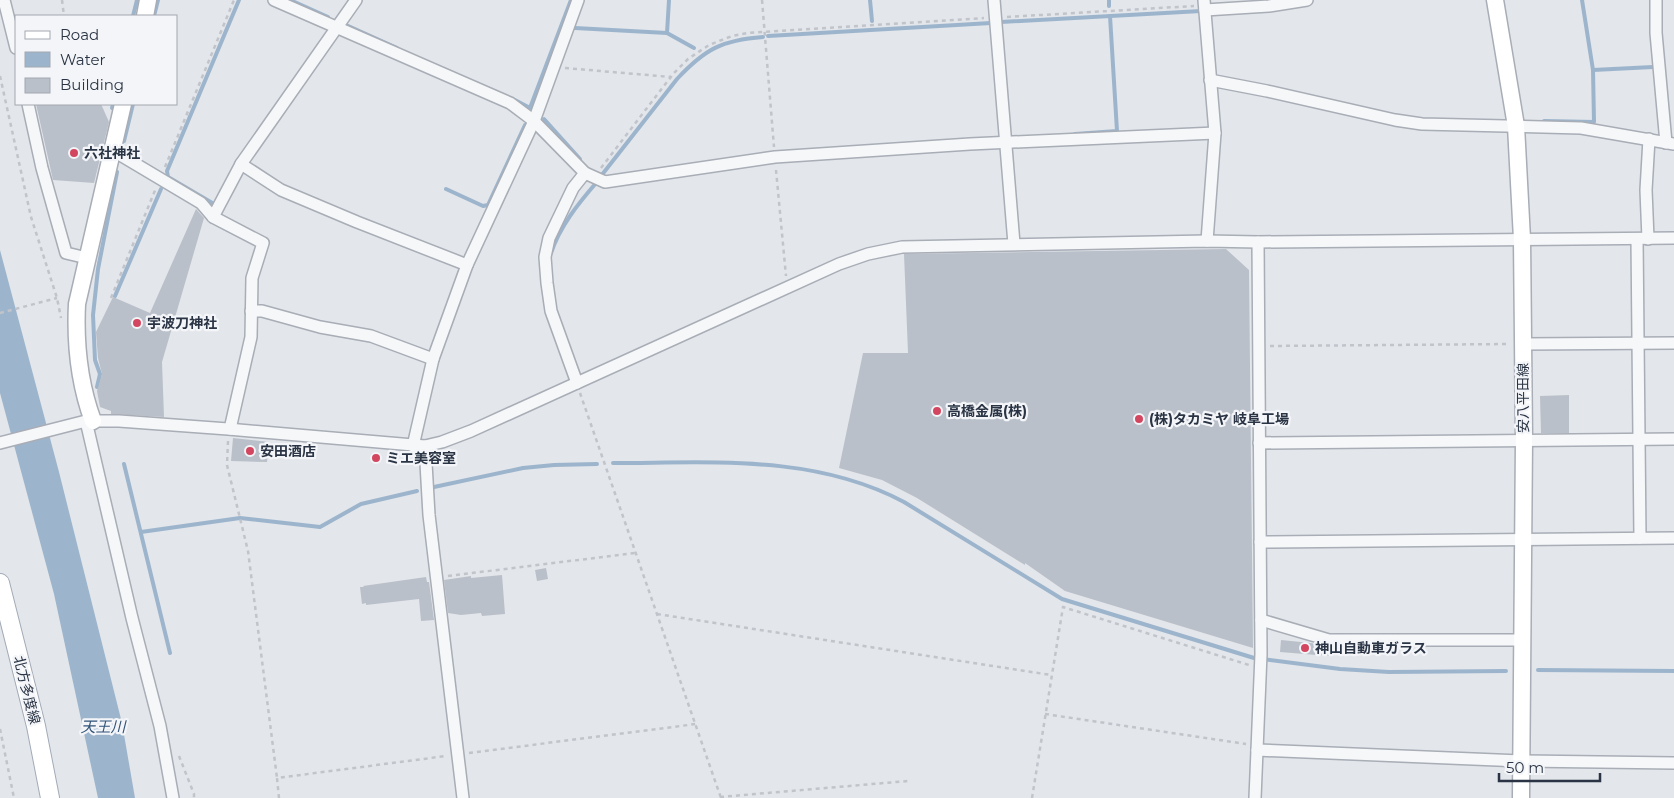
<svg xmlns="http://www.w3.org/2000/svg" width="1674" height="798" font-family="Montserrat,'Noto Sans JP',sans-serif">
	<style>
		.water { fill: #9db5cc }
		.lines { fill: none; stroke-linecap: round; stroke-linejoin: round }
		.stream { stroke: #9db5cc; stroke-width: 4 }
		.building { fill: #bac0c9 }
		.street-casing { stroke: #a8adb6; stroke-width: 14 }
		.secondary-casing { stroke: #a8adb6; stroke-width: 19 }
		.primary-casing { stroke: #a2abb7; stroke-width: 20 }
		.path { stroke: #c1c4ca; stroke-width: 2.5; stroke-dasharray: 4 4; stroke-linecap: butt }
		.street { stroke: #f6f7f9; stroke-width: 11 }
		.secondary { stroke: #fff; stroke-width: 16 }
		.primary { stroke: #fff; stroke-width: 18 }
		.poi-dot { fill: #d2465f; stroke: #f3f5f8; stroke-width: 2 }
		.labels { text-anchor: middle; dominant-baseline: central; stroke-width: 4.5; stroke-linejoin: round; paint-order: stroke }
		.poi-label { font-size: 14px; font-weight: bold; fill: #2a3444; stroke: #f3f5f8; text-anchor: start }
		.street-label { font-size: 14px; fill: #2a3444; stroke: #f3f5f8 }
		.water-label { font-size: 15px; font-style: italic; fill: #335479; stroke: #f3f5f8 }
	</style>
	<rect width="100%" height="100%" fill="#e3e6eb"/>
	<!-- water -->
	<path class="water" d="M0 250 59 472 122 723 135 798H98L54 594 0 393Z"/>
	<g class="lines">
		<!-- stream -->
		<g class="stream">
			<path d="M290 0 328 17"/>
			<path d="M870 0 872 21"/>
			<path d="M1109 0V6"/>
			<path d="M133 16 137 0"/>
			<path d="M154 16 158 0"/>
			<path d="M1001 22 1201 11"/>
			<path d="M346 25 397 48"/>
			<path d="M575 28 667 33 694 48"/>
			<path d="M667 33 669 0"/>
			<path d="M768 36 991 23"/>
			<path d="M1593 70 1653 67"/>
			<path d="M513 99 530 108 571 0"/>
			<path d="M112 108 113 104"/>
			<path d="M544 119 580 159"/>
			<path d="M1544 121 1594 122 1593 70 1582 0"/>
			<path d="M1075 134 1117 131 1110 16"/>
			<path d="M124 141 133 104"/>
			<path d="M601 176 677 79C705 49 722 40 763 37"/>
			<path d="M446 189 483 206 488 205 525 125"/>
			<path d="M214 204 168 177 167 171 239 0"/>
			<path d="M551 253C560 226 578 204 596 183"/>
			<path d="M115 296 161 189"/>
			<path d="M97 387 100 374 95 360 93 315 98 269 117 172"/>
			<path d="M613 463C712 463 814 454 904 502L1062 599 1254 658 1340 669 1389 672 1506 671"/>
			<path d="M124 464 170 653"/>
			<path d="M434 487 523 468 554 465 597 464"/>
			<path d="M141 532 240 518 320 527 361 504 417 491"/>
			<path d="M1538 670 1674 671"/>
		</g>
	</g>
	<!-- building -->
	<g class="building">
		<path d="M36 104H101L109 122 94 183 53 180Z"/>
		<path d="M196 209 204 218 162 362 164 417 111 414V411L100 407 97 391 102 374 98 358 96 332 113 297 150 313Z"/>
		<path d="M1226 249 1249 270 1253 648 1065 591 1025 563V565L917 498 882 480 839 468 863 353H908L904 254Z"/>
		<path d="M1569 395V433H1541L1540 396Z"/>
		<path d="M233 438 269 442 267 462 231 461Z"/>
		<path d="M546 568 548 579 537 581 535 570Z"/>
		<path d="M502 575 505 614 482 616 481 613 461 615 448 613 444 580 471 576V578Z"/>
		<path d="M426 577 427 582H429L434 620 421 621 419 599 366 605V603L362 604 360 587H364L363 586Z"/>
		<path d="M1281 640 1311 643 1329 648V656L1280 652Z"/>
	</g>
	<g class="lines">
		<defs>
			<g id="street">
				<path d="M4 0 16 48"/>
				<path d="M274 0 510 103 534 121 585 173 605 182 775 157 970 144 1215 133"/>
				<path d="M994 0 1014 244"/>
				<path d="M1204 0 1215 133 1207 241"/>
				<path d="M1656 0V33L1666 143"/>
				<path d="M1205 10 1269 6 1307 0"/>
				<path d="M1210 80 1267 91 1395 120 1422 124 1581 128 1674 144"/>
				<path d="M28 104 42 168 66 253 87 258"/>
				<path d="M112 150 201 203 213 217 241 164 356 0"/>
				<path d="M241 164 281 190 357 222 467 265"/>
				<path d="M213 217 263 243 252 278 251 337 230 429"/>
				<path d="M1637 239 1640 538"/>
				<path d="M1648 239 1646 190 1649 139"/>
				<path d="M251 311H262L320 327 371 336 433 359"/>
				<path d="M1523 344 1674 343"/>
				<path d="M577 383 551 311 547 283 545 257 549 238 573 188 585 173"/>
				<path d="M86 421 132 618 160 726 173 798"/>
				<path d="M0 443 86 421H119L228 429 425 446 442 442 471 431 839 264 868 254 902 247 1207 241 1258 242 1674 238"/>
				<path d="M1259 443 1674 439"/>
				<path d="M413 446 433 359 467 265 534 121 578 0"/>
				<path d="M425 446 429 515 463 798"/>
				<path d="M1260 542 1674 538"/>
				<path d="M1261 620 1329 640H1522"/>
				<path d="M1257 750 1521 761 1674 763"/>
				<path d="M1255 798 1261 654 1258 242"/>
			</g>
			<g id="secondary">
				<path d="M1495 0 1516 126 1522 239 1524 440 1521 798"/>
				<path d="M145 16 148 0"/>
				<path d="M93 421C79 383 75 345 77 304L123 104"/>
			</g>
			<path id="primary" d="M0 583 36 726 50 798"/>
		</defs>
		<!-- street casing -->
		<use href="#street" class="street-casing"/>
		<!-- secondary casing -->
		<use href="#secondary" class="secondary-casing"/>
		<!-- primary casing -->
		<use href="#primary" class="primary-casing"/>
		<!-- path -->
		<g class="path">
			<path d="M62 0 64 16"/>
			<path d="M762 0 774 147"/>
			<path d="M1007 17 1194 6"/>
			<path d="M565 68 671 77"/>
			<path d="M0 76 31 217 57 298 61 318"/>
			<path d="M165 167 234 0"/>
			<path d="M601 168 660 91 674 73 688 59 709 45 732 36 748 33 984 18"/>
			<path d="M776 170 786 276"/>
			<path d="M111 298 156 188"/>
			<path d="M0 313 57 298"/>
			<path d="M1270 346 1509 344"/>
			<path d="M580 393 721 798"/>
			<path d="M228 441 227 465 248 551 277 778"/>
			<path d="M448 576 635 553"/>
			<path d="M657 614 1051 675"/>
			<path d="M1045 714 1246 744"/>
			<path d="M0 729 14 798"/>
			<path d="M469 753 696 724"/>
			<path d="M179 756 194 794V798"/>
			<path d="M720 797 908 781"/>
			<path d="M279 798 277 778 446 756"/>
			<path d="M1032 798 1063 607 1249 665"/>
		</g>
		<!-- street -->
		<use href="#street" class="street"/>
		<!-- secondary -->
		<use href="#secondary" class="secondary"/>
		<!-- primary -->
		<use href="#primary" class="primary"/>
	</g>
	<!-- markers -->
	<g class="poi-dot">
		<circle cx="74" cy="153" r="5"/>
		<circle cx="137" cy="323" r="5"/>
		<circle cx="937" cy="411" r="5"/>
		<circle cx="1139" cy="419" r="5"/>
		<circle cx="250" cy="451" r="5"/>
		<circle cx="376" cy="458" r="5"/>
		<circle cx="1305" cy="648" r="5"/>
	</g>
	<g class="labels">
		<!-- poi labels -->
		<g class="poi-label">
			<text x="84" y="153">六社神社</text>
			<text x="147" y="323">宇波刀神社</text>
			<text x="947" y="411">高橋金属(株)</text>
			<text x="1149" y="419">(株)タカミヤ 岐阜工場</text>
			<text x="260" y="451">安田酒店</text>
			<text x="386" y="458">ミエ美容室</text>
			<text x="1315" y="648">神山自動車ガラス</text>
		</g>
		<!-- street labels -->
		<g class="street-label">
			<text transform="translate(1523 398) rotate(-90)">安八平田線</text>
			<text transform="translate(27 690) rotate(76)">北方多度線</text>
		</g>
		<!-- water labels -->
		<g class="water-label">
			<text x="103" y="726">天王川</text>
		</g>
	</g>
	<!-- legend -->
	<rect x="15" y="15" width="162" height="90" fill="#f3f5f8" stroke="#a3a8b0"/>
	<rect x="25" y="31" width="25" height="8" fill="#ffffff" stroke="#a3a8b0"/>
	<text x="60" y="40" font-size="15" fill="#2a3444">Road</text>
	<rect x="25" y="52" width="25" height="15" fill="#9db5cc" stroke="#a3a8b0"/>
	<text x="60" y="65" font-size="15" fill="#2a3444">Water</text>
	<rect x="25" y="78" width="25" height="15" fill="#bac0c9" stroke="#a3a8b0"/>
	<text x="60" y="90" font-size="15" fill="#2a3444">Building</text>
	<!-- scale -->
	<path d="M1499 773v8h101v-8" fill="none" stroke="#2a3444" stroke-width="2.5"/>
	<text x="1506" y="773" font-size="15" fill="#2a3444" stroke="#f3f5f8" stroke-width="4" paint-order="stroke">50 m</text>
</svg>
